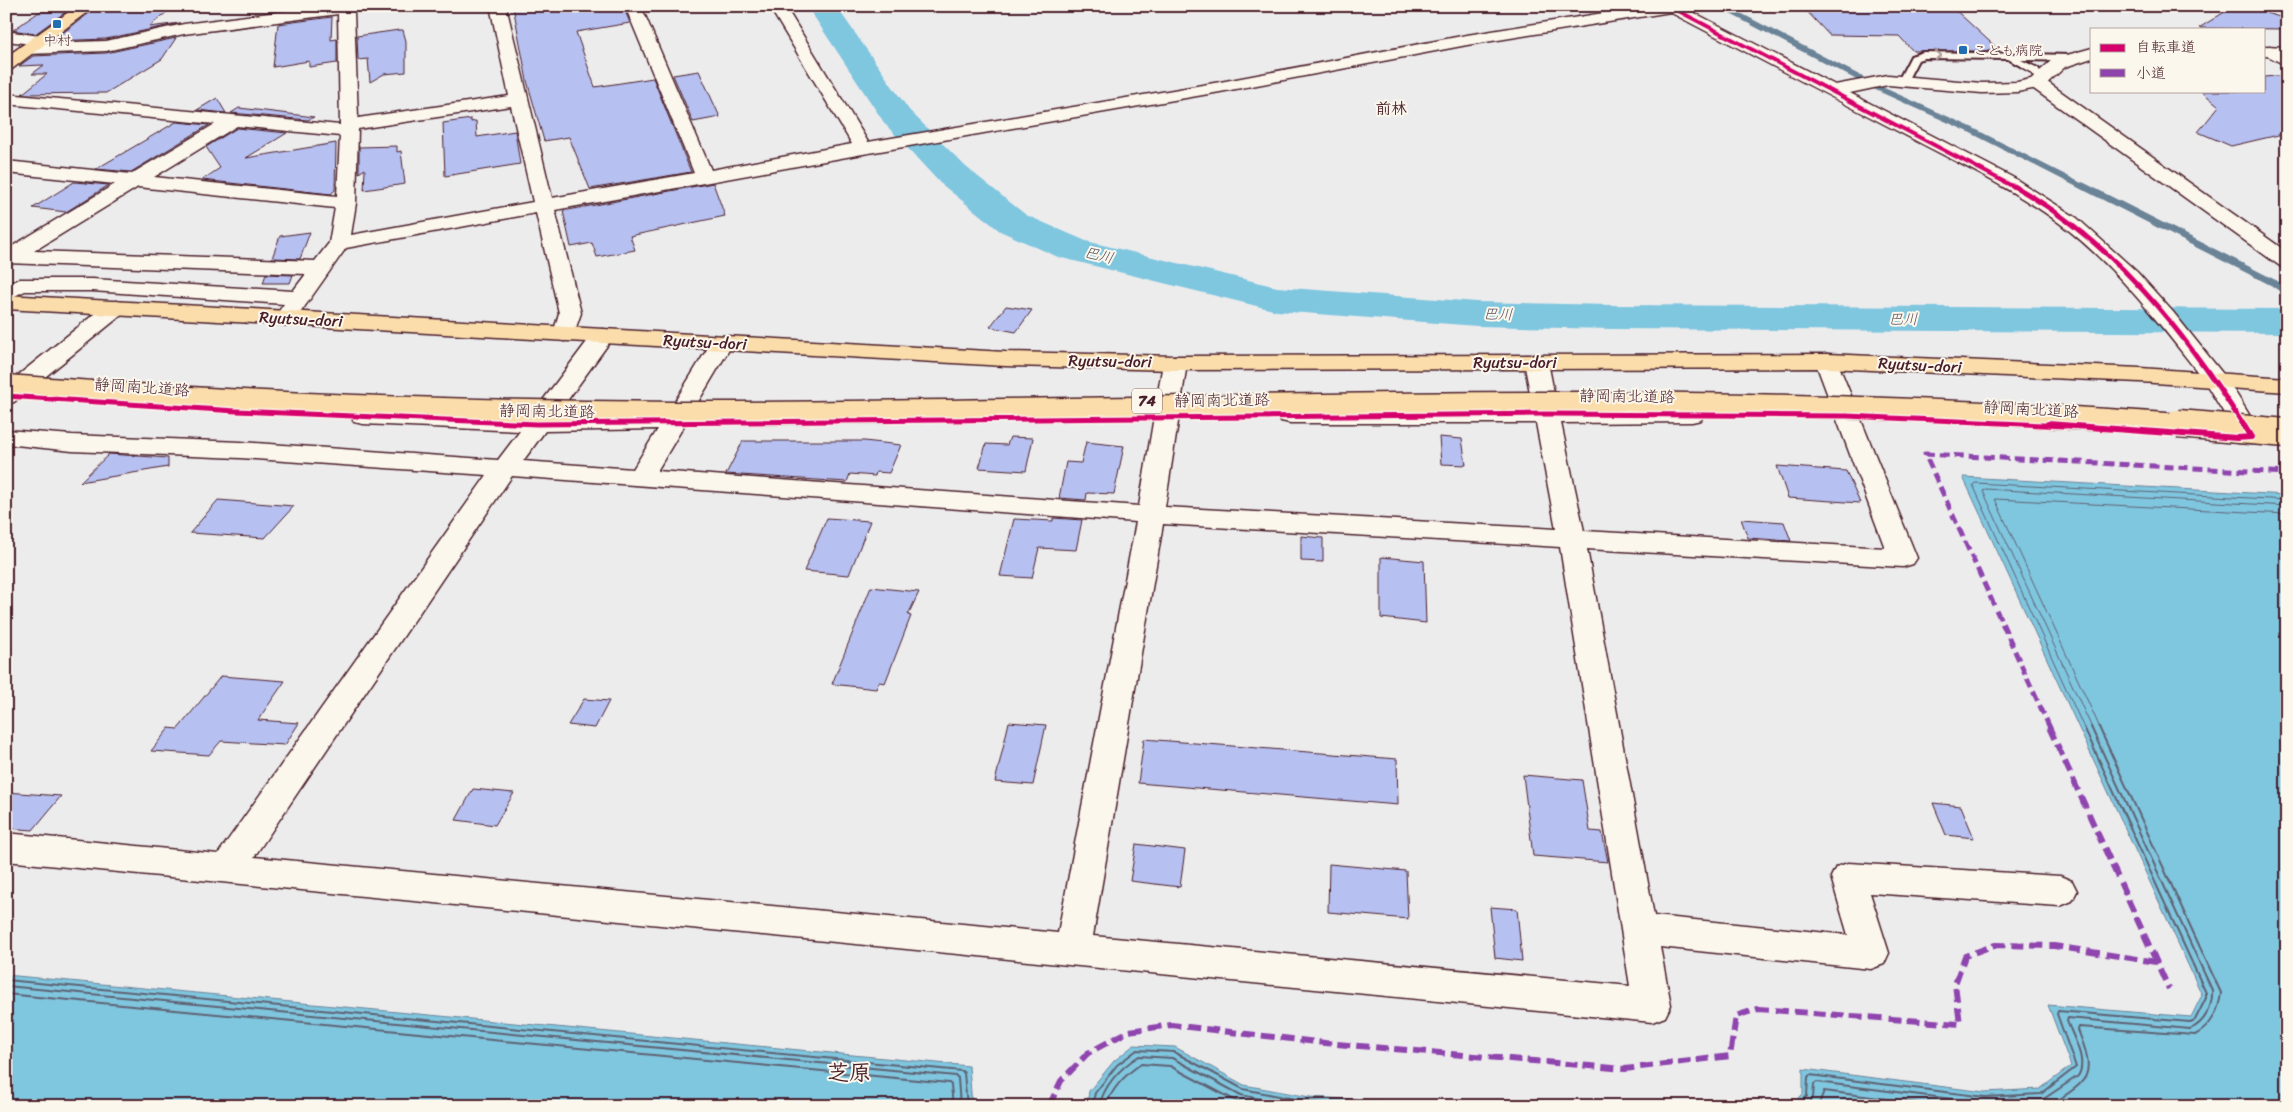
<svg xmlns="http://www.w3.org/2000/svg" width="2293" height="1112" font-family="Sriracha,'Klee One',sans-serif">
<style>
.water{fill:#7fc6df;stroke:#6a8397}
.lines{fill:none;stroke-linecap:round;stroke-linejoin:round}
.shore-far1{stroke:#5f6273;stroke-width:1}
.shore{stroke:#5f6273;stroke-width:2}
.stream-far1{stroke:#6a8397;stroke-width:5.5}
.stream{stroke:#6a8397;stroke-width:7}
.river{fill:#7fc6df;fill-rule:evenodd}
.building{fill:#b6c0f1;stroke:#4a1f2b}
.service-casing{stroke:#4a1f2b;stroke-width:4}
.minor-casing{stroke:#4a1f2b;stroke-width:3}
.tertiary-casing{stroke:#4a1f2b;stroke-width:3}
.primary-casing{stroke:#4a1f2b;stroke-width:3}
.service{fill:#fbf7ec;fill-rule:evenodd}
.minor{fill:#fbf7ec;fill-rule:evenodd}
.tertiary{fill:#fbf7ec;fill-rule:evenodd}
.primary{fill:#faddab;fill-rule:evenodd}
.motorway-bridge-far1-casing{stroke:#4a1f2b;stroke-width:25;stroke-linecap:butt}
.motorway-bridge-casing{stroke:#4a1f2b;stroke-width:31;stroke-linecap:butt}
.motorway-bridge-far1{stroke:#faddab;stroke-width:22}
.motorway-bridge{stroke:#faddab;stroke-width:28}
.quiet-far1{stroke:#8e44ad;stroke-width:5;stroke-dasharray:10 5;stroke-linecap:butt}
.quiet{stroke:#8e44ad;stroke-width:6;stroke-dasharray:13 6;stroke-linecap:butt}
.cycleway-far2-casing{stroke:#fbf7ec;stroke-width:5.5}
.cycleway-far1-casing{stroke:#fbf7ec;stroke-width:8}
.cycleway-casing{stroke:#fbf7ec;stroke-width:9}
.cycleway-far2{stroke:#d6006c;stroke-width:4}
.cycleway-far1{stroke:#d6006c;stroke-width:5}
.cycleway{stroke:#d6006c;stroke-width:6}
.oneway{stroke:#ab9695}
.poi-dot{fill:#1f6fb2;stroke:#fbf7ec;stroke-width:2}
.labels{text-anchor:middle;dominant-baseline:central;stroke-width:4;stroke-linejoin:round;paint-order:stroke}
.far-poi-label{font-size:14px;fill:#4a1f2b;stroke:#fbf7ec}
.far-water-label{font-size:15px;font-style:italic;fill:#5a5161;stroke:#fbf7ec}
.shield{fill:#fbf7ec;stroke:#7f6065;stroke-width:1}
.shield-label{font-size:15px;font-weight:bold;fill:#4a1f2b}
.far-quarter-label{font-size:16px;font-weight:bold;fill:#4a1f2b;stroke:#fbf7ec}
.street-label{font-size:16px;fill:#4a1f2b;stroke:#fbf7ec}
.near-quarter-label{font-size:22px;font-weight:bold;fill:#4a1f2b;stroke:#fbf7ec}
</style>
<rect width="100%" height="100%" fill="#edeced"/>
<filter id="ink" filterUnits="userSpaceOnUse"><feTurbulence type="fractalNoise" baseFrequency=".02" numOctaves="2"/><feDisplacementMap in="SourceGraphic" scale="10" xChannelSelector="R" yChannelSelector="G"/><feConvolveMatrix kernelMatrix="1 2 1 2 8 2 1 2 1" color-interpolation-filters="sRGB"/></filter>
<g filter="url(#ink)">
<path class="water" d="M1963 477 2287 495V1106H1790L1803 1094V1069L1985 1092 2040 1089 2071 1066 2048 1005 2191 1017 2202 995Z
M6 975 969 1066 972 1106H6Z
M1134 1045 1175 1047 1244 1085 1310 1097 1396 1102 1413 1106H1087L1089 1091 1114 1061Z"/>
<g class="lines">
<path class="shore-far1" d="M2084 728 1973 485 1975 483 2287 500
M2092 728 1983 491 1985 489 2287 506
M2100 728 1995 499 2287 514"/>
<path class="shore" d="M6 980 962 1071 964 1073 967 1106
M6 986 956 1076 958 1078 960 1106
M6 994 949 1083 951 1085 953 1106
M1092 1106 1095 1093 1117 1065 1137 1050 1174 1052 1243 1089 1309 1102 1369 1106
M1099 1106C1105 1084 1120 1068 1139 1056L1172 1058 1241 1095 1296 1106
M1106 1106C1112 1088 1126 1074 1141 1064L1170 1066 1236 1101 1256 1106
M1798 1106 1807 1096 1808 1077 1810 1075 1985 1097 2041 1094 2076 1067 2057 1014 2058 1011 2190 1022 2195 1020 2206 998V993L2084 727
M1807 1106 1813 1098 1814 1084 1817 1082 1984 1103 2042 1100 2078 1076C2088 1061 2073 1037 2067 1021L2068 1018 2190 1029C2205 1023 2213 1006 2212 990L2091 727
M1818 1106 1824 1091 1943 1106
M2049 1106C2089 1080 2097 1077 2078 1030L2079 1027 2195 1035C2211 1027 2219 1010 2221 993L2099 727"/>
<path class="stream-far1" d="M1721 6 1880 89 1969 129 2085 188"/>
<path class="stream" d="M2083 186 2274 283 2287 292"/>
<path class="river" d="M807 6H836L909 110 966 167 1026 215 1086 241 1277 287 1477 302 1611 305 2287 309V333L1611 329 1477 326 1277 311 1058 257 1000 231 940 183 885 124Z"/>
</g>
<path class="building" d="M513 6H623L630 23 576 32 595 87 653 78 691 172 590 189 569 137 544 141 527 81Z
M1802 6H1951L2000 51H1913L1899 36 1829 35Z
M2234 6H2277L2266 13 2287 19V29L2199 28Z
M163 9 161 11H168L149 27 180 23 106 39 52 41 92 11Z
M67 11 35 34 13 30 39 12Z
M332 17 331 40 337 39V63L309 67V61L273 67 278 24Z
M399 30H403L406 41V72L384 74 370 82 368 59 358 60 357 36Z
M176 38 162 59 106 93 22 94 47 74H32L44 65 19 66 33 56 106 53Z
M699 71 720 117 693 122 673 75Z
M2287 75V133L2231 146 2198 132 2219 106 2201 91H2264V77Z
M217 98 226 113 197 110Z
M239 108 265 111 314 117 308 120 231 113Z
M471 119V122L476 121 477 137 515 131 520 164 445 176 443 123Z
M176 122 209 125 131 172 96 169Z
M237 128 287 133 246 158 336 143 335 190 331 194 202 180 220 168 206 147Z
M397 146V152L401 151 405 184 364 190 365 169 359 173V147Z
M74 182 109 185 66 212 33 208Z
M713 183 725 216 630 236 635 250 597 257 592 243 571 247 563 211Z
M310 232 300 259 272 258 280 236Z
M266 274 293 275 290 283H263Z
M1006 306 1032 310 1016 332 990 327Z
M1010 437 1033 438 1026 471 979 468 986 444 1007 445Z
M1439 437 1462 439 1466 465 1441 464Z
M743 441H864L901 445 889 473 876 472 875 476 850 474 847 482 726 474Z
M1086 442 1124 446 1114 494 1087 493 1086 500 1059 498 1066 462 1081 463Z
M109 454 168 458V467L80 482Z
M1777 466 1846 471 1860 503 1788 498Z
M218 500 294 506 265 538 190 533Z
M827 518 870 521 849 575 804 571Z
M1053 518 1082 520 1076 550 1039 548 1032 578 1000 576 1014 519 1053 521Z
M1741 519 1784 522 1791 541 1748 538Z
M1301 536 1323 538V562L1301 561Z
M1381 557 1424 561 1426 623 1381 618Z
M871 587 919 592 908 615 911 616 885 683 879 682 876 689 832 684Z
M221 676 285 681 258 720 299 723 285 745 221 741 209 755 151 751 169 728 178 729Z
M584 699 609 701 595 728 568 725Z
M1009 722 1046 725 1033 785 995 782Z
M1144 739 1397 759 1398 805 1138 783Z
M1523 775 1582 780 1590 831 1602 832 1608 862 1533 856Z
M473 789 514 793 495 825 456 820Z
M6 792 61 796 33 830 6 828Z
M1933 803 1961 806 1974 838 1946 835Z
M1136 844 1185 850 1180 887 1130 881Z
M1329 864 1406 871 1408 919 1328 912Z
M1490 907 1517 909 1522 961 1495 958Z"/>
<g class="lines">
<g class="service-casing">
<path id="service" d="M1923 52 2072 55 2077 58 2072 61 2021 60 2038 68 2045 79 2040 82 2037 81 2031 72 2008 59 1924 58 1918 60 1907 81H1901L1899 79 1911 56Z"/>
</g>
<g class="minor-casing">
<path id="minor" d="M324 6H370L367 9 354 12 358 118 509 96 490 6H506L552 198 694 173 625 6H641L711 170 852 144 769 6H785L868 142 1220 82 1467 35 1647 6H1685L1677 11 1467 45 1220 92 863 154 555 210 581 313 572 339 564 341 556 339 553 334 559 313 536 213 346 248 293 323 285 325 277 323 274 318 284 304 92 291H25L6 300V284L20 279H92L293 291 306 274 6 263V250L115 184 6 173V161L131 174 215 124 6 104V94L340 125 338 14 184 34 106 51 27 54 21 52 19 49 21 46 32 44 6 41V31L46 37 48 40 46 43 106 41 184 24ZM511 106 533 202 351 235 356 203 358 129ZM237 126 340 136 337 196 154 177ZM138 187 335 208 329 243 315 261 34 251Z
M2270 46 2287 54V66L2264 54V48Z
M2037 78 2043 79 2287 252V268L2280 266 2031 87 2028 83 2031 79Z
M116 301 124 303 127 308 124 313 14 402 6 404V385L108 303Z
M603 329 611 331 614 336 556 416H652L661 418 663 421 714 338 722 336 730 338 733 343 657 471 1139 506 1163 363 1167 358 1175 356 1183 358 1187 363 1165 507 1556 529 1536 423H1290L1281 421 1278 416 1281 411 1290 409 1533 408 1524 362 1528 357 1536 355 1544 357 1548 362 1557 408H1692L1701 410 1704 415 1701 420 1692 422 1561 423 1584 531 1885 548 1815 361 1819 356 1827 354 1835 356 1917 558 1913 564 1903 567 1587 549 1654 916 1848 935 1831 877 1836 867 1848 863 2060 876 2072 881 2077 891 2072 901 2060 906 1870 893 1889 953 1884 964 1871 969 1660 947 1671 1005 1665 1017 1652 1022 6 861V833L218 854 487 475 240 458 72 451 6 444V430L72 435 240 442 498 460 520 431 363 424 354 422 351 417 354 412 363 410 531 416 595 331ZM658 429 633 469 523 461 545 431ZM512 476 1136 522 1058 933 254 857ZM1163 524 1560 547 1630 986 1093 936Z
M2215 372 2223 374 2227 379 2263 437 2260 442 2251 444 2231 442 2228 437 2231 432 2235 431 2203 379 2207 374Z"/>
</g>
<g class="tertiary-casing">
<path id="tertiary" d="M1661 6H1681L1835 85 1888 75 1982 83 2017 82 2031 79 2053 59 2092 48V58L2065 67 2043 87 2017 92 1982 93 1888 85 1850 93 2014 178 2077 218 2137 272 2173 312 2227 379 2223 384 2215 386 2207 384C2163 328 2119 269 2062 225 2014 189 1958 163 1905 135 1824 93 1744 51 1664 9Z
M2264 46 2287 47V57L2264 56Z"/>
</g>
<g class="primary-casing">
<path id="primary" d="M77 6H95L12 69 6 70V57Z
M6 295 1005 352 1175 356 1827 354 2140 368 2287 378V392L2140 382 1827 368 1175 370 1005 366 6 309Z"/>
</g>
<use href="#service" class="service"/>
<use href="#minor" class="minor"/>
<use href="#tertiary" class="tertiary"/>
<use href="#primary" class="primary"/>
<g class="motorway-bridge-far1-casing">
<path id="motorway-bridge-far1" d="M6 386C229 403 453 412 677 413 981 414 1286 402 1590 403 1792 404 1994 411 2195 426"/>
</g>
<g class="motorway-bridge-casing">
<path id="motorway-bridge" d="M2178 424 2287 433"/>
</g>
<use href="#motorway-bridge-far1" class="motorway-bridge-far1"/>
<use href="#motorway-bridge" class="motorway-bridge"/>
<path class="quiet-far1" d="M2050 728 1925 454 2287 473"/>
<path class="quiet" d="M2049 727 2169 989
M1049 1106 1061 1081 1088 1053 1129 1031 1171 1025 1325 1043 1625 1069 1730 1056 1736 1016 1758 1009 1960 1024 1955 984 1965 956 1995 945 2054 946 2156 962"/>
<g class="cycleway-far2-casing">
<path id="cycleway-far2" d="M1669 6 2016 188"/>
</g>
<g class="cycleway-far1-casing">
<path id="cycleway-far1" d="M2014 186C2114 242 2184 331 2244 426
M6 396 236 411 537 424 1547 414 1847 416 2065 426"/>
</g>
<g class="cycleway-casing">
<path id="cycleway" d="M2048 424 2237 438 2251 437 2243 424"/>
</g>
<use href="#cycleway-far2" class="cycleway-far2"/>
<use href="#cycleway-far1" class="cycleway-far1"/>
<use href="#cycleway" class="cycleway"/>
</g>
<defs><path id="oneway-chevron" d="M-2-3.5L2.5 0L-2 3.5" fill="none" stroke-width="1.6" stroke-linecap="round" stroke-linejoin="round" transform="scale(1.25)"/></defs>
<use class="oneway" href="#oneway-chevron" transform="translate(1938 55)"/>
</g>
<g class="poi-dot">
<rect x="52" y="19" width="10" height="10" rx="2.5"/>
<rect x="1958" y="45" width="10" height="10" rx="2.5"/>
</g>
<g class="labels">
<g class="far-poi-label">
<text x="57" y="40">中村</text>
<text x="1973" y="50" text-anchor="start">こども病院</text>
</g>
<g class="far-water-label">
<text transform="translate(1099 255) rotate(14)">巴川</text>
<text transform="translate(1498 314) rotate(2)">巴川</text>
<text x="1903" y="319">巴川</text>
</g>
<rect class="shield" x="1132" y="388.5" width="30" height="25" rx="4"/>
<g class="shield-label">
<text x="1147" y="401">74</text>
</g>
<g class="far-quarter-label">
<text x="1391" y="108">前林</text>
</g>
<g class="street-label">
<text transform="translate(301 319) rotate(3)">Ryutsu-dori</text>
<text transform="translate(705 342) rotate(3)">Ryutsu-dori</text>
<text transform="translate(1110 361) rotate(1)">Ryutsu-dori</text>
<text x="1515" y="362">Ryutsu-dori</text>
<text transform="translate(1920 365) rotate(3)">Ryutsu-dori</text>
<text transform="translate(142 387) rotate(4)">静岡南北道路</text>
<text transform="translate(1627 396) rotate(1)">静岡南北道路</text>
<text transform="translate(1222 400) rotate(-1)">静岡南北道路</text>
<text transform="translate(2031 409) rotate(3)">静岡南北道路</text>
<text transform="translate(547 411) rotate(1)">静岡南北道路</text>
</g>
<g class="near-quarter-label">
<text x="849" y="1072">芝原</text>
</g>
</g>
<rect width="2293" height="1112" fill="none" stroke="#fbf7ec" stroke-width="25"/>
<rect x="12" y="12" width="2268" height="1087" fill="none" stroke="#4a1f2b" stroke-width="2" filter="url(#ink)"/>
<rect x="2090" y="28" width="175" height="65" fill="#fbf7ec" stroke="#b4a19f"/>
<rect x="2100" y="44" width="25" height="8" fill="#d6006c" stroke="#b4a19f"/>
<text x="2136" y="52" font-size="15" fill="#4a1f2b">自転車道</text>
<rect x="2100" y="69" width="25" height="8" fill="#8e44ad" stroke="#b4a19f"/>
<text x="2136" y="78" font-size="15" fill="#4a1f2b">小道</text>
</svg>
